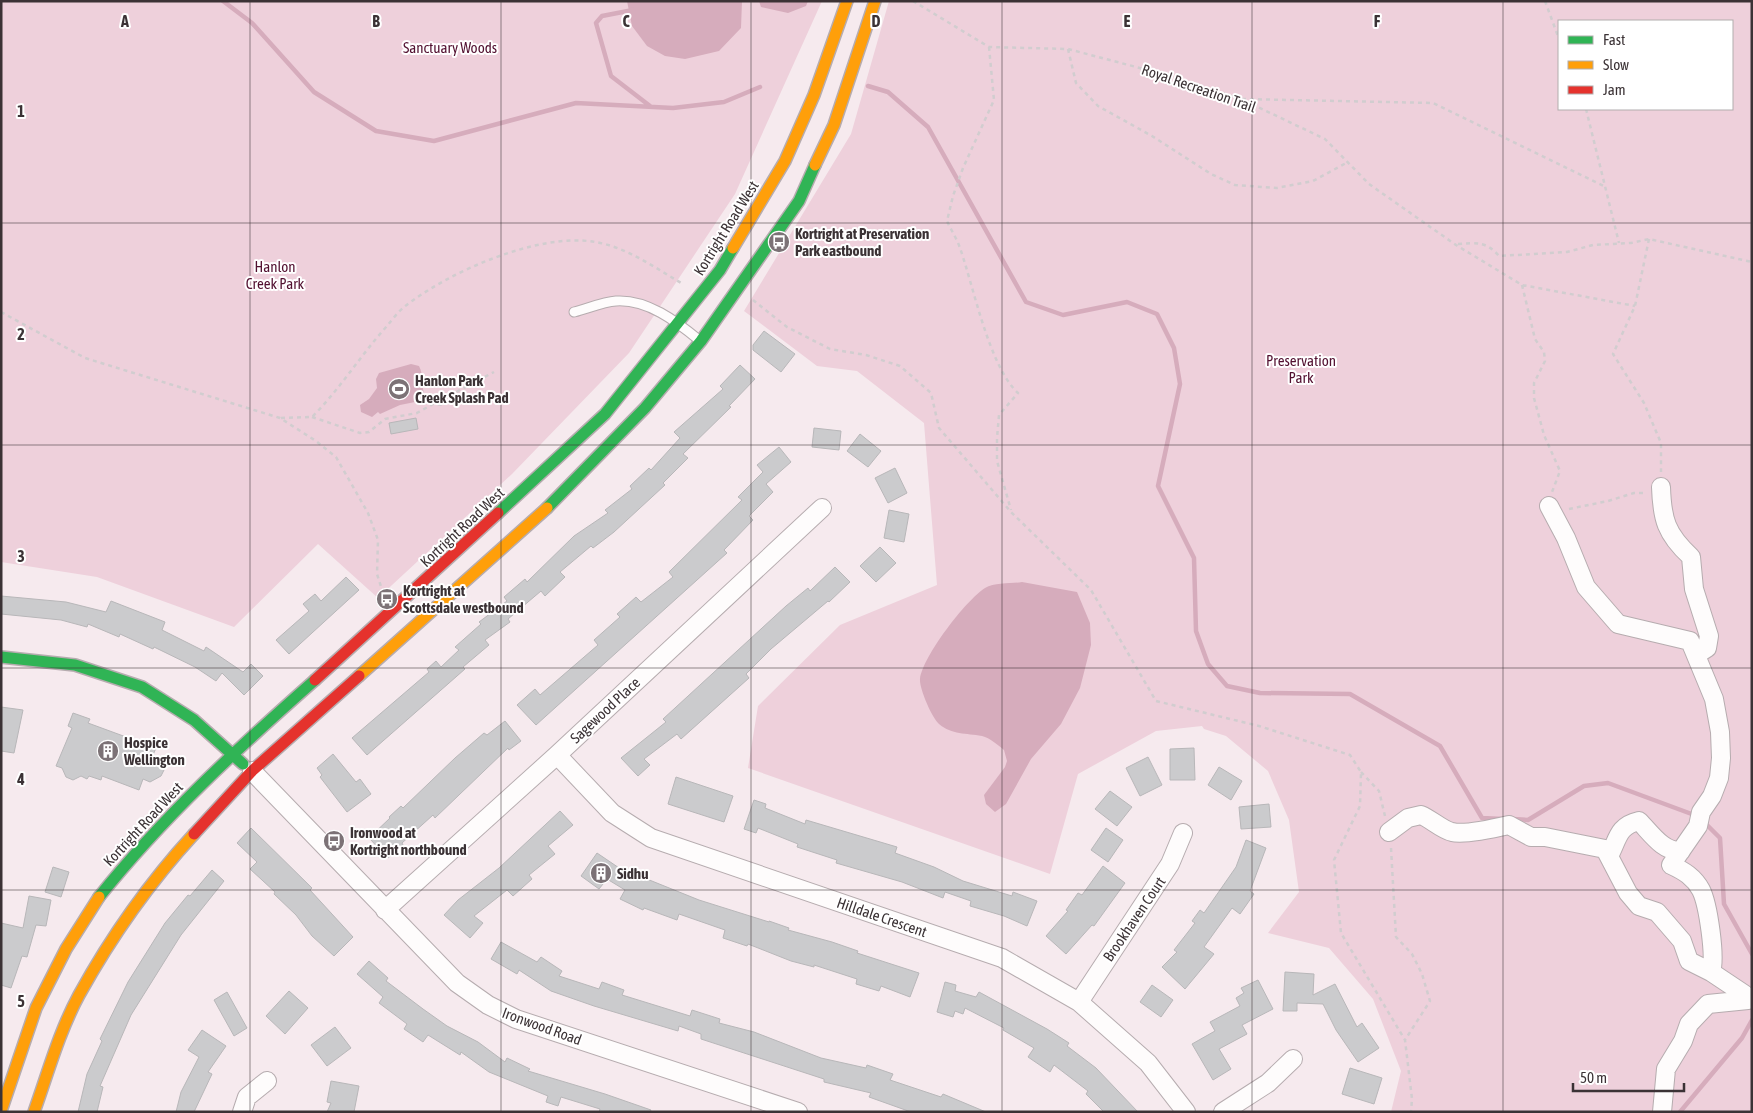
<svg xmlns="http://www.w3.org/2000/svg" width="1753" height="1113" font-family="'Asap Condensed',sans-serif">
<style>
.green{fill:#eed0db;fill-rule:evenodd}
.water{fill:#d6acbc}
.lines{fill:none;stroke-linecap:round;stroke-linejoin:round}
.stream{stroke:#d6acbc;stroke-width:4.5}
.building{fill:#cbcbcd;stroke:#b8b7b9}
.lane-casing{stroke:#b6acaf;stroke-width:11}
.street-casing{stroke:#b6acaf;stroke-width:20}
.fast-casing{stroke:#b6acaf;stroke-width:14}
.slow-casing{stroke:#b6acaf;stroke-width:14}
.jam-casing{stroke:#b6acaf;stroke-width:14}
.path{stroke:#d1cdcf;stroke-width:2.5;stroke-dasharray:4 4;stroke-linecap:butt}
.lane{stroke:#fefcfc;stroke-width:9}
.street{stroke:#fefcfc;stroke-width:18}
.fast{stroke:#30b455;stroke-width:11}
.slow{stroke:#ff9f0a;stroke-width:11}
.jam{stroke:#e5322d;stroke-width:11}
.grid{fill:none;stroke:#3b3235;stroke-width:1;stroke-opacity:0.55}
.labels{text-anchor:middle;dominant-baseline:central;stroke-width:4;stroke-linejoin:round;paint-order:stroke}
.park-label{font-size:15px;fill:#521030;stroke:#fff}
.street-label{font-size:15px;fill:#3b3235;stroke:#fff}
.poi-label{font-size:15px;font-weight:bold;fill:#3b3235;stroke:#fff;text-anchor:start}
.grid-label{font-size:16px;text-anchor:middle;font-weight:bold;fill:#3b3235;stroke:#fff;stroke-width:4;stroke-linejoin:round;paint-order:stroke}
</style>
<rect width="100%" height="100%" fill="#f6eaee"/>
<path class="green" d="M1 1H822L735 194 629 353 512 474 378 598 318 544 234 627 97 577 1 562Z
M889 1H1752V1112H1391L1401 1071 1373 999 1329 948 1268 933 1299 892 1289 820 1268 771 1226 736 1204 729 1202 726 1156 731 1078 774 1050 874 748 768 758 706 840 625 937 585 924 423 857 371 817 366 744 311 851 134ZM1559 21H1732V109H1559Z"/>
<path class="water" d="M627 1H742L741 28 719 51 685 59 665 56 647 46 632 26Z
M759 1H808L806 6 788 13 761 7Z
M411 364 419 366C424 376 421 383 424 393L420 401 400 405 380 414 378 412 372 417 361 412 360 405 369 399 377 388 376 379 379 373Z
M1022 582 1077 592 1090 623 1091 645 1080 688 1061 724 1031 759 1006 804 995 812 986 804 984 795 1005 767 1007 761 1004 750C998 745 990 738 982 736 966 733 952 735 939 724 932 718 919 688 920 679 923 656 966 600 985 588 995 582 1011 584 1022 582Z"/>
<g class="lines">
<path class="stream" d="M223 1 252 23 314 92 376 131 434 141 576 103 673 108 724 102 760 87
M633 10 602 16 596 23 611 76 650 106
M868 86 888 92 928 127 1026 302 1063 315 1127 302 1157 314 1174 348 1180 384 1158 486 1194 558 1196 631 1208 664 1227 686 1260 693 1350 694 1440 746 1482 818 1503 819
M1513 819 1528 820 1584 786 1608 783 1697 816
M1705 823 1720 838 1724 904 1752 954
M1680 1112 1742 1038 1752 1020"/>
</g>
<path class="building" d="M764 331 795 354 781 372 753 350V345Z
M740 365 755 379 729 406 731 407 683 454 688 458 663 483 665 485 614 532 593 548 591 546 560 572 565 577 545 596 541 591 508 619 510 622 485 640 489 645 463 667 465 669 367 755 352 738 429 672 427 669 436 661 441 667 459 650 455 647 481 624 479 622 507 601 504 597 525 579 527 582 574 536 608 513 605 510 632 489 630 486 649 468 651 470 680 438 674 432 723 389 720 386Z
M416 418 418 429 391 434 389 423Z
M814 428 841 431 839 450 812 447Z
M860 434 881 451 868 467 847 451Z
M779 447 791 462 766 484 773 492 749 516 753 520 724 550 727 553 536 725 517 705 535 689 540 695 598 645 594 640 620 617 617 614 636 597 641 602 673 577 669 572 742 500 738 497 763 472 757 465Z
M895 468 907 493 888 503 875 478Z
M889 510 909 514 904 542 884 538Z
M880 547 896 563 876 582 860 566Z
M835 567 850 582 829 602 828 601 771 649 746 674 749 678 681 739 677 734 644 759 650 765 638 776 621 758 666 722 663 719 786 606 808 588 810 591Z
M346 577 359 590 289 654 276 640 309 611 303 604 315 594 321 601Z
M1 596 66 602 106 612 111 601 165 622 162 630 204 651 206 647 243 672 251 664 263 676 244 695 222 673 216 681 195 667 154 647 153 649 120 634 119 637 88 624 87 627 61 620 1 614Z
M1 707 23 710 14 753 1 751Z
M73 713 90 719 88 723 156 748 153 755 161 758 165 768 161 776 150 782 143 779 139 790 102 776 101 780 89 776 87 779 81 776 73 780 66 777 62 768 56 766 72 728 68 726Z
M505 721 521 741 509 750 508 748 435 818 433 815 402 843 403 845 388 858 369 838 390 818 389 817 401 806 403 808 455 758 484 733 487 735Z
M1194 748 1195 780H1170V749Z
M333 754 356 782 360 779 371 794 347 812 320 777 322 775 317 768Z
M1148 757 1162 785 1140 796 1126 768Z
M1219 767 1242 781 1231 800 1208 785Z
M676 777 733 796 724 822 668 804Z
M1110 791 1132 807 1117 826 1095 809Z
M754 800 766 804 765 808 805 824 806 820 897 847 895 853 934 867 963 881 1012 896 1013 892 1037 901 1027 926 1004 916 970 906 971 901 945 892 943 898 902 882 836 863 837 860 797 847 798 844 758 828 756 833 744 829Z
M1269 804 1271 827 1241 829 1239 807Z
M560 811 573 825 548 846 555 854 529 875 532 879 513 896 507 890 474 916 483 923 470 938 444 915 458 900 499 868Z
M251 828 312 888 310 890 353 937 334 956 312 936 296 915 274 894 275 892 250 869 257 862 237 843Z
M1106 828 1123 840 1108 862 1091 850Z
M1246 840 1266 848 1250 891 1254 894 1240 914 1232 908 1204 947 1214 954 1185 989 1162 967 1177 952 1174 950 1195 923 1192 921 1200 910 1204 913 1236 867Z
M597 853 631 876 632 873 699 900 769 922V921L789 928 788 930 832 942 858 951 857 953 919 973 910 997 881 986 879 991 856 984 857 979 814 965V967L791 961 748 944 747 946 723 938 725 930 679 914 677 920 644 908 643 910 620 899 625 890 607 879 599 889 581 876Z
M1103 866 1125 883 1094 926 1092 925 1066 954 1046 936 1068 911 1066 910 1078 893 1082 895Z
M53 867 69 872 61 897 45 892Z
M212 870 224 881 181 935 131 1015 100 1086 103 1087 97 1112H78L87 1074 102 1041 100 1039 128 982 165 923 188 895 190 896Z
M29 896 51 900 46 926 36 925 27 957 22 956 11 988 1 985V923L23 928Z
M501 942 537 962 541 957 562 971 559 976 599 989 602 982 624 990 622 995 690 1016 692 1010 720 1019 719 1023 754 1032 821 1058 866 1068 867 1065 893 1074 890 1080 941 1097 943 1094 986 1112H911L869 1097 871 1093 824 1082V1079L701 1039V1034L679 1026 678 1031 594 1006 551 991 519 970 517 974 491 959Z
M369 961 388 978 386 981 423 1009 447 1026 478 1042 505 1062 507 1058 530 1069 528 1071 605 1094 651 1110 650 1112H599L600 1109 561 1097 558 1106 546 1102 548 1096 489 1072 461 1052 460 1055 428 1035 423 1042 404 1029 407 1024 379 1003 383 997 357 974Z
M1285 972 1314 974 1313 995 1335 984 1357 1027 1362 1023 1379 1048 1358 1062 1336 1030 1323 1004 1297 1003V1011H1283Z
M1258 980 1273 1009 1242 1025 1247 1034 1219 1049 1231 1069 1213 1080 1192 1044 1215 1031 1210 1022 1240 1006 1236 998 1244 993 1241 988Z
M945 982 956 985 955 991 976 997 979 992 1047 1029 1069 1043 1067 1046 1096 1068 1138 1112H1104L1086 1094 1088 1091 1054 1065 1050 1072 1028 1057 1034 1048 1003 1030 1004 1028 965 1008 963 1014 955 1011 953 1017 937 1012Z
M1152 985 1173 1000 1161 1017 1140 1002Z
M289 991 308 1008 285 1034 266 1016Z
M227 992 247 1028 234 1036 214 1000Z
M335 1027 351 1048 327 1066 311 1045Z
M202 1030 226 1046 208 1072 212 1074 194 1112H176L181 1092 199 1057 188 1050Z
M1350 1068 1382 1078 1374 1104 1342 1094Z
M331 1081 359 1086 354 1112H327L331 1103 327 1102Z"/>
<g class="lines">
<g class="lane-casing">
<path id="lane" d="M574 312C587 309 602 302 616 301 647 299 676 321 699 340"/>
</g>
<g class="street-casing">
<path id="street" d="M1661 487C1662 519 1666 534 1691 557L1694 589 1709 636 1707 648 1696 655
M1549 506 1566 538 1586 587 1618 624 1690 641 1714 699 1720 732 1721 758 1719 778 1712 796 1701 812 1698 826 1671 865C1684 871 1694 877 1701 890 1708 904 1716 957 1711 972L1744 994 1748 1000 1708 1004 1689 1024 1683 1041 1666 1069 1662 1112
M557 755 612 813 651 838 1002 958 1079 1002 1148 1063 1186 1112
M252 771 457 983 488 1005 516 1019 798 1112
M1389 832 1408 818 1421 815C1431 819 1442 830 1452 832 1464 835 1496 828 1509 825L1531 837H1545L1605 849 1628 893 1639 906 1657 912 1682 941 1689 961 1711 972
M1609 856C1618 840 1617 826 1639 821 1651 833 1663 852 1681 851
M385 910 557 755 822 508
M1079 1002 1170 864 1183 833
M242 1112 247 1097 267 1081
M1223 1112 1268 1083 1293 1059"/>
</g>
<g class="fast-casing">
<path id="fast" d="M547 508 645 408 701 341 799 201 815 165
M498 513 605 414 720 270 733 248
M1 657 75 665 142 687 194 720 243 764
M99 897C163 817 238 748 315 680"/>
</g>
<g class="slow-casing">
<path id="slow" d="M815 165 834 125 875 1
M733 248 785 161 814 95 847 1
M359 676 547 508
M1 1111 36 1008 66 949 99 897
M34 1112C48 1073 59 1032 79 995 111 937 149 883 194 834"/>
</g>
<g class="jam-casing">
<path id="jam" d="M315 680 498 513
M194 834 252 771 359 676"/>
</g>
<path class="path" d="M913 1 989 47 1068 49 1155 72 1241 99 1325 139 1369 184 1456 245 1522 285 1635 306
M1545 1 1559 39
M989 47 994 100 963 168 953 196 947 221C951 230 957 239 960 248 974 288 989 366 1018 393L999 415 997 438V461L1011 510
M1068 49 1076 83 1098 106 1152 136 1211 174 1235 185 1277 188 1313 181 1348 162
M1242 99 1433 103 1606 187
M1586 109 1619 243
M1649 239 1635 306 1613 354 1644 403 1661 443V472
M1458 244C1477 243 1486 241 1499 256L1567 252 1593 245 1631 243 1649 239 1752 262
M1522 285 1535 339 1544 352 1545 361 1534 383V398L1544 435 1560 471 1552 492
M753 300 787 327 830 349 866 355 900 366 931 393 939 428 1011 512 1091 590 1156 701 1259 726 1350 755 1361 772 1360 806 1334 860 1341 933 1405 1040 1412 1099 1411 1112
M1 312 85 358 280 418 316 441 336 457 368 513 378 540 377 574 383 593
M312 417 360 433 369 432 385 419 417 413 433 404 443 405 458 391 494 372
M281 418 312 417C340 389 360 356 387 326 392 320 398 312 404 307 448 272 539 232 595 242 627 247 655 268 683 284
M1569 509 1608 501 1634 493H1646
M1361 772 1379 791 1385 816
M1391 848 1396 937 1412 954 1422 974 1430 1001 1405 1040"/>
<use href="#lane" class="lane"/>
<use href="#street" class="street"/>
<use href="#fast" class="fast"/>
<use href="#slow" class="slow"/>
<use href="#jam" class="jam"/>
</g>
<path class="grid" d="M250 1V1112M501 1V1112M751 1V1112M1002 1V1112M1252 1V1112M1503 1V1112M1 223H1752M1 445H1752M1 668H1752M1 890H1752"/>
<defs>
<g id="bus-disc" transform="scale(1.125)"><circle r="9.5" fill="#7c7276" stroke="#fff"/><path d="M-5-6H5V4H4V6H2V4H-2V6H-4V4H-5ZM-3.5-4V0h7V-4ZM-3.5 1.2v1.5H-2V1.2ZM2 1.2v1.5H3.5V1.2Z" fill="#fff"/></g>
<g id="stadium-disc" transform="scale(1.125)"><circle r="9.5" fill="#7c7276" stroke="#fff"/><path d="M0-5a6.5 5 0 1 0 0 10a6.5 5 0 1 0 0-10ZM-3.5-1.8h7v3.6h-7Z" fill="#fff"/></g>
<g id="building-disc" transform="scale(1.125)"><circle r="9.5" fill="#7c7276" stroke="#fff"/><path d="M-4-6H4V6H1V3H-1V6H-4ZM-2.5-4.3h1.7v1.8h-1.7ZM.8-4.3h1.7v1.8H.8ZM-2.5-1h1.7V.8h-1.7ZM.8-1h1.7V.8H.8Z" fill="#fff"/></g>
</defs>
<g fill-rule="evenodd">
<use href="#bus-disc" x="779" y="242"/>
<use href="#stadium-disc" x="399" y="389"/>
<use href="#bus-disc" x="387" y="599"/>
<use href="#building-disc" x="108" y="751"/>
<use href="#bus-disc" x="334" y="841"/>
<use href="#building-disc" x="601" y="873"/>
</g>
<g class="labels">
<g class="park-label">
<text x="450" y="47">Sanctuary Woods</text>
<text x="275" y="266">Hanlon<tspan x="275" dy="17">Creek Park</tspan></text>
<text x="1301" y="360">Preservation<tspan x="1301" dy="17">Park</tspan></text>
</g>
<g class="street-label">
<text transform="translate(1199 88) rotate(19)">Royal Recreation Trail</text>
<text transform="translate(726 228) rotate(-58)">Kortright Road West</text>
<text transform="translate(462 527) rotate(-43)">Kortright Road West</text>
<text transform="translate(605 710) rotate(-43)">Sagewood Place</text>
<text transform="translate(143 824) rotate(-47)">Kortright Road West</text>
<text transform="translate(882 917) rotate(19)">Hilldale Crescent</text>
<text transform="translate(1134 919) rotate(-56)">Brookhaven Court</text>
<text transform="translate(542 1026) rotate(20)">Ironwood Road</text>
</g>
<g class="poi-label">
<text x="795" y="233">Kortright at Preservation<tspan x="795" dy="17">Park eastbound</tspan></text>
<text x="415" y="380">Hanlon Park<tspan x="415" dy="17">Creek Splash Pad</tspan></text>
<text x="403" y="590">Kortright at<tspan x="403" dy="17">Scottsdale westbound</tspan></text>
<text x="124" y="742">Hospice<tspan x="124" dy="17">Wellington</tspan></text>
<text x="350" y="832">Ironwood at<tspan x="350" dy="17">Kortright northbound</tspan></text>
<text x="617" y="873">Sidhu</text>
</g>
</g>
<g class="grid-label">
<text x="125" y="27">A</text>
<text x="376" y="27">B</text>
<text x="626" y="27">C</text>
<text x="876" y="27">D</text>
<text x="1127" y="27">E</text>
<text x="1377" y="27">F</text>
<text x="21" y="117">1</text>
<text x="21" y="340">2</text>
<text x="21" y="562">3</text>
<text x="21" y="785">4</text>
<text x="21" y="1007">5</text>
</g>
<rect width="1753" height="1113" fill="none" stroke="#3b3235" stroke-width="5"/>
<rect x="1558" y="20" width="175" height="90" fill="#ffffff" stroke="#b1adae"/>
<rect x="1568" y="36" width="25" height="8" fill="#30b455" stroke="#b1adae"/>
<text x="1603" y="45" font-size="15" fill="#3b3235">Fast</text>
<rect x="1568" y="61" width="25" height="8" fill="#ff9f0a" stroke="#b1adae"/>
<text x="1603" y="70" font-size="15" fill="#3b3235">Slow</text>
<rect x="1568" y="86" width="25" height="8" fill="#e5322d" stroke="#b1adae"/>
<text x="1603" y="95" font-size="15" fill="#3b3235">Jam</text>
<path d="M1573 1083v8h111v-8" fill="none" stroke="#3b3235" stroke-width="2.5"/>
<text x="1580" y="1083" font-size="15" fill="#3b3235" stroke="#ffffff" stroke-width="4" paint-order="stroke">50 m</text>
</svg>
